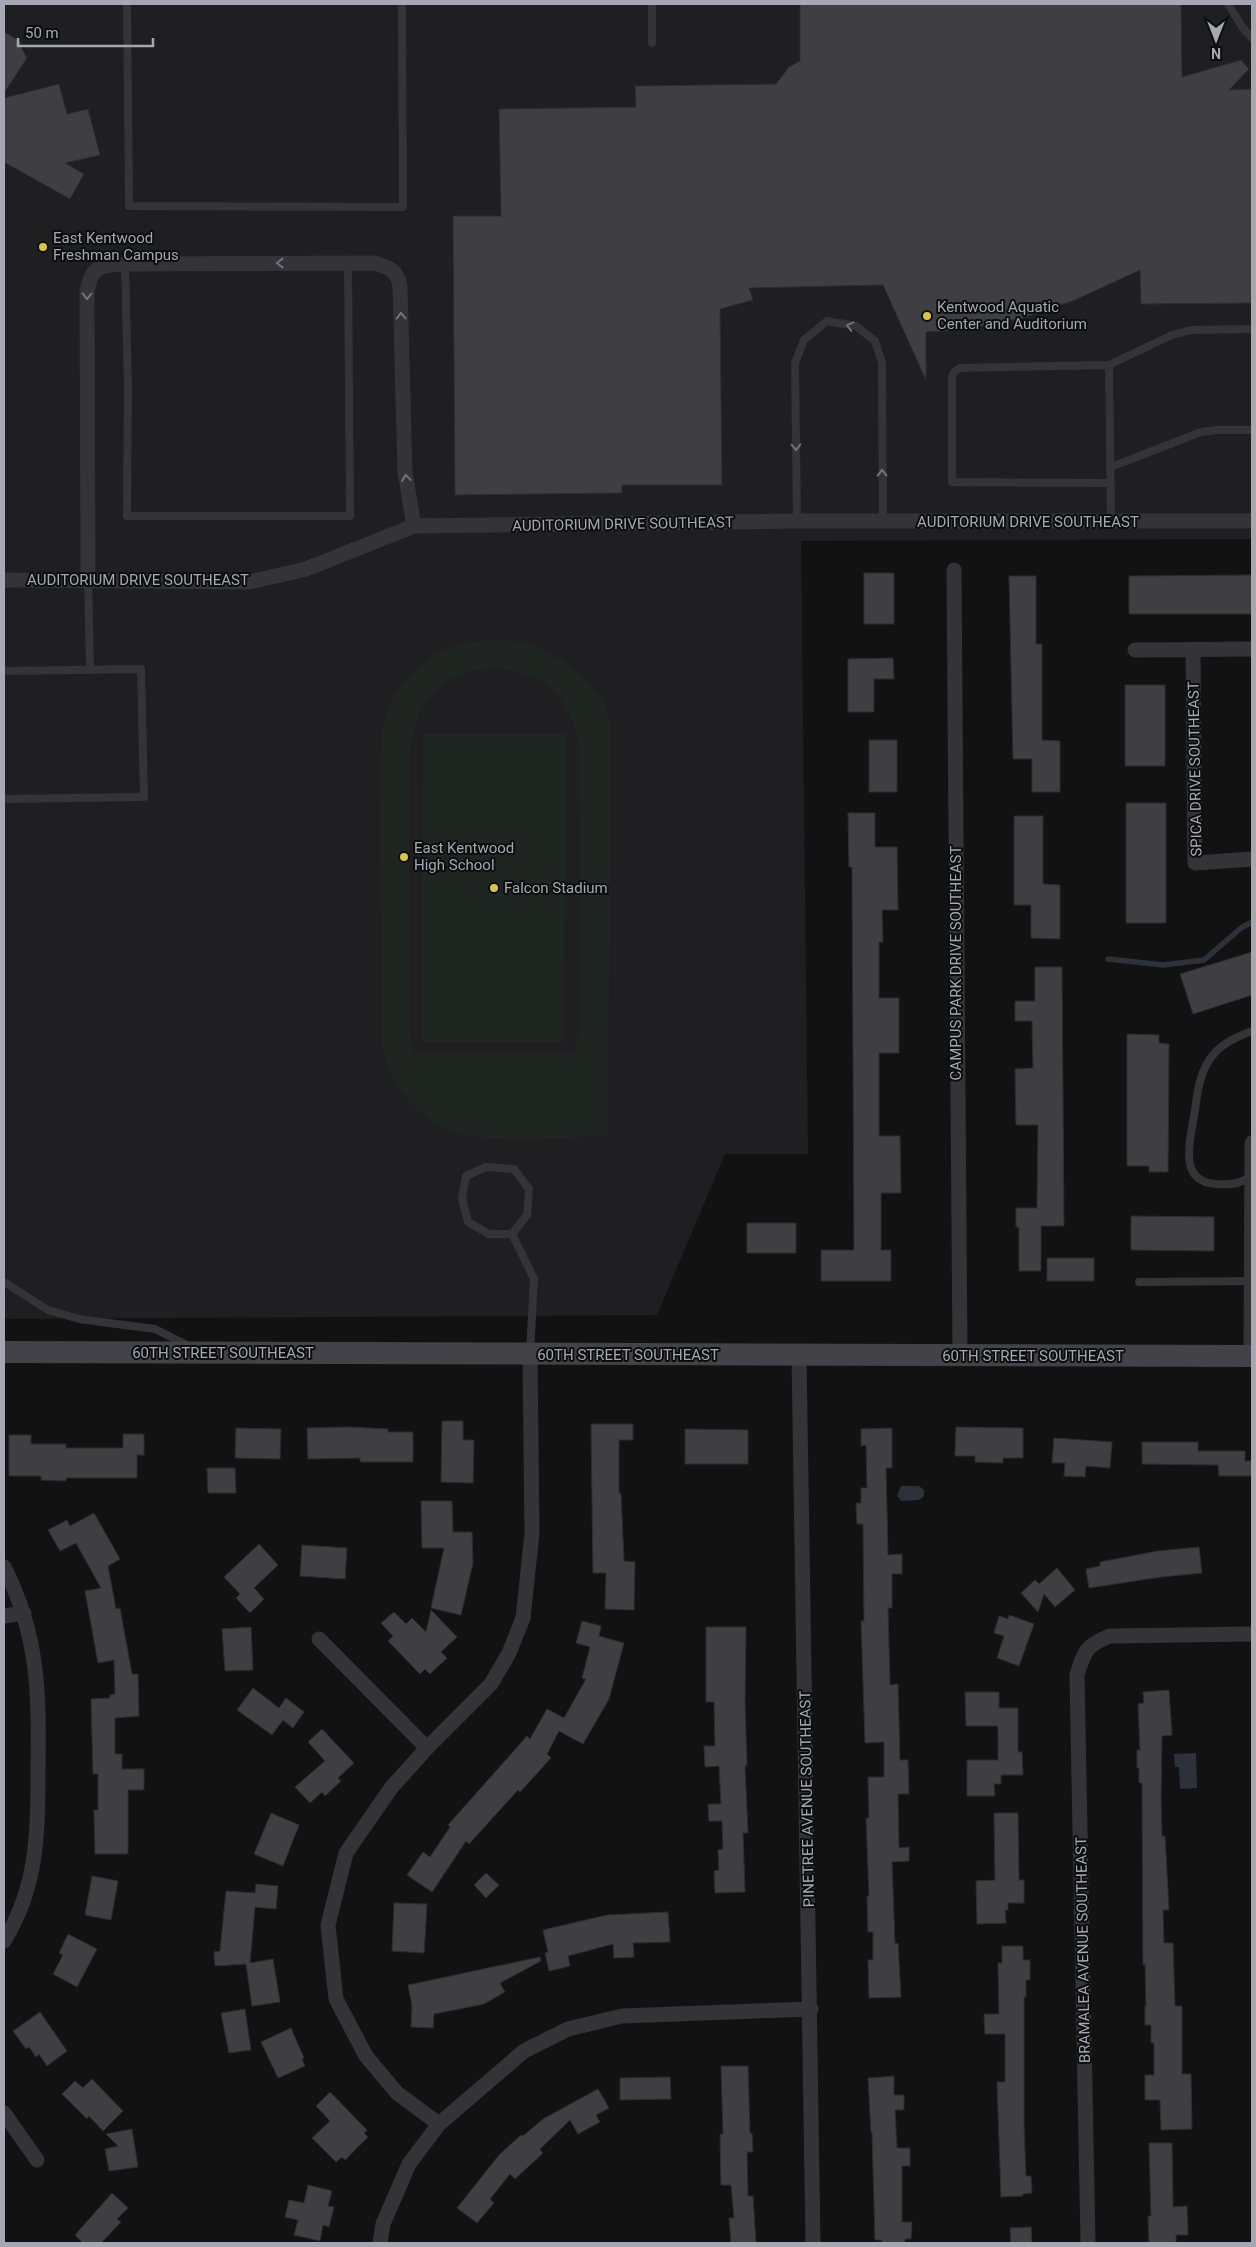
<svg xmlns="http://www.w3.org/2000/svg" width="1256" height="2247" font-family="Roboto,sans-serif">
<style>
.built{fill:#1f1e20}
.green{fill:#1f2621;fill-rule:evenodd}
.water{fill:#2d323a}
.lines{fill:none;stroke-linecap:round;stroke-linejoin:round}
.stream{stroke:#2d323a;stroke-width:5.5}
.building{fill:#3f3f43;stroke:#2d2c2f}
.service{stroke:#343438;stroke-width:8}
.minor{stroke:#343438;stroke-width:15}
.secondary{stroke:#424248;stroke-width:22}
.oneway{stroke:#72737b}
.poi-dot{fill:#d9c545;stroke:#0d0d0e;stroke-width:2}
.labels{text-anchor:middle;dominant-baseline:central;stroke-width:4;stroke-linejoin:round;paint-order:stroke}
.poi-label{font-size:15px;fill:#a5a7b2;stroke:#0d0d0e;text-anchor:start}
.street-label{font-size:15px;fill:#a5a7b2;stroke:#0d0d0e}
</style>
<rect width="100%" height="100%" fill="#121213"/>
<path class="built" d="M4 4H1252V539L801 541 808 1154H725L657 1315 4 1319Z"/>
<path class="green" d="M503 639C543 643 576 665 600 697 606 704 608 715 611 723L608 1136C562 1137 494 1145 451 1131 423 1121 399 1094 387 1067 384 1059 383 1049 381 1041L380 756C381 747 381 737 382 728 390 690 422 654 461 644 475 641 489 640 503 639ZM496 668C545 673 566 694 579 740L580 1034 573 1053H414L409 1034V762C413 706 437 671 496 668Z
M423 734H566L564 1042H422Z"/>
<path class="water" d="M901 1486H919L924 1490V1496L919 1500 902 1501 897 1496Z
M1196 1753 1197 1788 1180 1789 1179 1767H1175L1174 1754Z"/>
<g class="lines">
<path class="stream" d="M1108 959 1163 965 1204 960 1241 928 1252 922"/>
</g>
<path class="building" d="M800 4H1181L1182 77 1241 60 1249 69 1229 90 1252 89V303L1141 304 1140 270 1075 300 1023 318 962 330 926 332V380L883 285 749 288 753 300 720 309 722 485H622V493L455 495 453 216H501L499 109 636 107 635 86 776 84 789 67 800 61Z
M4 32 21 42 20 45 27 58 4 93Z
M59 84 67 114 88 109 100 155 65 163 84 174 70 199 4 162V98Z
M864 573H894V624H864Z
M1252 575V614H1129V576Z
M1009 576H1036V644H1042V740L1060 741V792H1032V759H1013Z
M893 658 894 679H874V712H848V659Z
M1125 685H1165V766H1125Z
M869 740H897V792H869Z
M1126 803H1166V923H1126Z
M848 813H875V847H897L898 910H882L883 942H879V998H899V1053H879V1136H900L901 1193H881V1250H891V1281H821V1250H854L852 867H849Z
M1014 816H1043V884L1060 885V939L1031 938V905H1014Z
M1252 952V995L1193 1014 1180 974Z
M1035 967H1062L1064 1226H1041V1271H1019V1227H1016V1208H1037L1038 1125H1016L1015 1069 1033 1068 1032 1021H1015V1001H1035Z
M1127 1034 1159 1035V1043L1169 1044 1168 1172H1149V1166H1127Z
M1131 1216 1214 1217V1251L1131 1250Z
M747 1223H796V1253H747Z
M1047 1258H1094V1281H1047Z
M442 1421H463V1440H474L473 1483 441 1482Z
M591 1424H633V1440H619V1493H621L624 1561 635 1562 634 1610 605 1609 606 1573H593Z
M349 1427 388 1429V1432H413V1462H360V1458L308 1459 307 1428Z
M956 1427 1023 1428V1458H1003V1463L975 1462V1456H955Z
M236 1428 281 1429 280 1459 235 1458Z
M892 1428V1468H886L888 1555 902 1554V1574H892V1608H888L890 1685 898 1684 900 1760H908L909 1794H898L899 1848 909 1847V1861L892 1862 895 1944 898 1943 901 1997 869 1998 868 1960H873V1932H868L867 1896H869L866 1818H869L868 1777H884V1742L865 1743 861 1621H864L863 1524H857L856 1503H861V1488H867L866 1445 861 1446V1429Z
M685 1429 748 1430V1464H685Z
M123 1434H144V1455H137V1478H66V1481L41 1480V1476H9V1435H31V1444H66V1448H123Z
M1054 1438 1112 1442 1110 1468 1086 1466 1085 1477 1064 1476 1065 1463H1052Z
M1142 1442H1198V1451H1245V1461H1252V1476H1219L1218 1465 1142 1464Z
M207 1468H235L236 1493H208Z
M421 1501H452L453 1532H472L473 1563 461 1615 431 1608 444 1548H422Z
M94 1513 120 1559 108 1566 116 1609 120 1608 132 1674H138L139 1716 115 1718V1754H122V1769H144V1790H128V1854H95L94 1810H98V1774H93L91 1699 110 1698V1695L115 1694 114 1660 98 1663 85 1591 101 1588 76 1543 60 1551 48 1530 67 1520 70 1526Z
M259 1544 278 1565 254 1588 264 1599 250 1613 236 1598 240 1594 224 1577Z
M302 1545 347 1548 345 1579 300 1576Z
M1199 1547 1202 1573 1161 1577 1089 1588 1086 1569 1100 1566V1562L1158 1551Z
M1057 1568 1075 1590 1055 1607 1044 1594 1038 1612 1021 1593 1035 1580 1039 1584Z
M431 1610 457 1637 441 1652 447 1658 430 1674 425 1669 420 1674 388 1641 393 1636 381 1623 394 1612 406 1624 412 1618 426 1632Z
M1009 1615 1034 1624 1019 1666 997 1658 1004 1636 994 1633 999 1616 1008 1619Z
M582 1621 601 1626 599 1636 624 1643 609 1699 583 1744 559 1731 547 1754 551 1758 520 1792 518 1790 469 1844 466 1841 432 1892 407 1875 423 1852 430 1857 450 1827 448 1825 527 1736 530 1739 547 1709 564 1718 586 1679 582 1678 590 1647 576 1643Z
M251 1627 253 1670 225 1671 222 1629Z
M706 1627H746L745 1702 747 1765 745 1766 748 1833H743L745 1892 715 1893 714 1871 719 1870 718 1850 723 1849 722 1821H709L708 1804H721L719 1766 705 1767 704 1746H715L714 1702H706Z
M253 1688 279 1708 286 1698 304 1712 293 1728 283 1720 272 1735 237 1710Z
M1169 1690 1172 1735 1162 1736 1161 1801 1162 1836H1165L1169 1910H1163L1164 1943H1173L1175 2006H1182V2074H1191L1192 2129 1161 2130 1160 2100H1145V2075H1154V2043H1151V2025H1145V2006H1146L1145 1964 1143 1965 1142 1783H1139V1768H1137V1750H1140L1138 1704 1144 1703 1143 1692Z
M965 1692H999V1708H1018V1752H1022L1023 1775H1001V1784H994L995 1796H967V1760H998V1729L997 1726H966Z
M322 1729 354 1763 338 1778 341 1781 325 1796 322 1792 310 1803 295 1787 325 1761 308 1742Z
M271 1813 299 1825 283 1866 254 1854Z
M994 1813H1018L1019 1880H1024V1903H1008V1910H1005L1006 1923 977 1924 976 1881 995 1880Z
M486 1873 499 1885 486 1898 474 1885Z
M92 1876 118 1881 111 1920 85 1915Z
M256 1884 278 1886 276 1909 255 1907 250 1963 273 1959 280 2002 252 2006 246 1964 215 1966 214 1952 220 1951 226 1891 255 1893Z
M394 1903 427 1904 424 1953 392 1951Z
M668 1912 670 1942 633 1943 634 1957 614 1958 613 1944 568 1956 570 1966 549 1971 545 1953 548 1952 543 1930 607 1915Z
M68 1934 97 1949 77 1987 53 1974 63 1955 59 1953Z
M1002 1946H1023V1960H1030V1980H1026V1997H1024V2126L1026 2176H1031L1032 2193 1023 2194V2196L1001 2197 997 2082H1005V2034H985L984 2014H999L998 1963H1002Z
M540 1957 541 1961 500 1983 505 1992 484 2004 434 2014 433 2028 411 2027 412 2006 408 1985Z
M245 2009 251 2050 229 2053 221 2013Z
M40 2012 67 2051 47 2066 39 2054 36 2057 29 2047 26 2049 13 2031Z
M291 2028 304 2058 302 2059 305 2066 278 2078 261 2042Z
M721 2066H748L750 2133H752L753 2152H747L748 2196H753L756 2243H731L729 2218H734L731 2185H721L720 2134H723Z
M894 2076V2095H904V2110H895L897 2148H910V2166H902V2222H912L911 2239H905V2243H882V2240H875L872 2132H871L868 2078Z
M670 2077 671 2099 620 2100V2078Z
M92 2079 123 2111 103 2131 89 2116 87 2119 62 2094 75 2081 83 2088Z
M598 2089 609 2108 596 2115 600 2122 578 2134 570 2120 540 2149 543 2153 515 2179 510 2174 490 2199 494 2203 477 2223 457 2208 499 2155 521 2135 523 2136 543 2119Z
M330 2092 367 2130 364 2133 368 2137 345 2160 342 2157 336 2162 312 2138 330 2121 316 2106Z
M132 2129 138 2167 109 2171 105 2149 118 2146 106 2134Z
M1149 2143H1172L1173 2207 1187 2206 1188 2235H1176V2243H1149L1148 2216H1151Z
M308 2185 332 2191 328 2206 334 2207 329 2227 323 2225 320 2241 294 2235 298 2220 285 2217 289 2200 304 2203Z
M112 2193 128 2208 117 2219 121 2222 101 2243H83L75 2235Z
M1031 2227 1032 2243H1011L1010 2228Z"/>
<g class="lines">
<path class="service" d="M127 4 129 206 403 207 402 4
M652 4V43
M1228 4 1243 28 1252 38
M125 264 128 386 127 516H350L348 263
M1109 365 1172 335 1191 330 1252 329
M1111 467 1201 432 1216 430H1252
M1110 483 952 482V378L954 372 960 368 1109 365 1111 522
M797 521 795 363 804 340 827 321 856 326 875 341 882 363 883 522
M88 580 90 670
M4 671 141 669 144 797 4 799
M1252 1031C1234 1038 1216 1046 1207 1064 1198 1079 1197 1098 1194 1116 1190 1141 1178 1181 1215 1184 1233 1185 1236 1184 1252 1177
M512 1234 527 1215 529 1189 514 1169 486 1167 466 1176 462 1198 468 1222 489 1234H512L534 1279 530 1353
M4 1282 48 1310 79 1319 155 1329 187 1345
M1139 1282 1252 1281"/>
<path class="minor" d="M954 570 960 1356
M4 580 250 582 306 569 414 526 797 521H1252
M88 580 87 292C91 266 100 265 125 264L374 263C389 267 397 270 400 286L405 472 414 526
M1193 649 1195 863 1252 859
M1135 650 1252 649
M799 1355 813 2243
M1251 1356 1252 1143
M4 1567C39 1636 39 1693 38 1768 38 1830 38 1887 4 1941
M4 1616 24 1613
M319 1639 427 1748
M4 2113 37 2160
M439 2124 397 2093 366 2056 336 1999 328 1925 346 1853 391 1788 427 1748 491 1684 509 1653 523 1618 532 1533 530 1355
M380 2243 383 2224 409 2164 439 2124 524 2051 568 2029 622 2016 811 2009
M1088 2243 1077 1675C1084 1652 1086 1645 1110 1636L1252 1634"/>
<path class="secondary" d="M4 1352 1252 1356"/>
</g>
<defs><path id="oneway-chevron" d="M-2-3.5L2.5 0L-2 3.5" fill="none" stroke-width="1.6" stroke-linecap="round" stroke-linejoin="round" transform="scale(1.25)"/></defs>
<g class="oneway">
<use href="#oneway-chevron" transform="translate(280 263) rotate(180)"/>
<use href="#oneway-chevron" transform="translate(87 296) rotate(92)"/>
<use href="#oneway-chevron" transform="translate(401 316) rotate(-91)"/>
<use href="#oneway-chevron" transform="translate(850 326) rotate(-165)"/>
<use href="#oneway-chevron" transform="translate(796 447) rotate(89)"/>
<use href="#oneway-chevron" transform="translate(882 473) rotate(-91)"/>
<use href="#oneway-chevron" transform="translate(406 478) rotate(-98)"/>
</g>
<g class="poi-dot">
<circle cx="43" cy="247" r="5"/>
<circle cx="927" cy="316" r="5"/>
<circle cx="404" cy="857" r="5"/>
<circle cx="494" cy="888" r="5"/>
</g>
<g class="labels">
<g class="poi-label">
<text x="53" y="238">East Kentwood<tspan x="53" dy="17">Freshman Campus</tspan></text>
<text x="937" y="307">Kentwood Aquatic<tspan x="937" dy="17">Center and Auditorium</tspan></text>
<text x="414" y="848">East Kentwood<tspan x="414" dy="17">High School</tspan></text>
<text x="504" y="888">Falcon Stadium</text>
</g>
<g class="street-label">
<text x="1028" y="522">AUDITORIUM DRIVE SOUTHEAST</text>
<text transform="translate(623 524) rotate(-1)">AUDITORIUM DRIVE SOUTHEAST</text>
<text x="138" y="580">AUDITORIUM DRIVE SOUTHEAST</text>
<text transform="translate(1195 769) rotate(-91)">SPICA DRIVE SOUTHEAST</text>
<text transform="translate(956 963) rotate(-90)">CAMPUS PARK DRIVE SOUTHEAST</text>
<text x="223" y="1353">60TH STREET SOUTHEAST</text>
<text x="628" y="1355">60TH STREET SOUTHEAST</text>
<text x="1033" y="1356">60TH STREET SOUTHEAST</text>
<text transform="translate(807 1799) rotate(-91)">PINETREE AVENUE SOUTHEAST</text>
<text transform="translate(1083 1950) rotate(-91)">BRAMALEA AVENUE SOUTHEAST</text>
</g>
</g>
<rect width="1256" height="2247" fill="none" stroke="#a5a7b2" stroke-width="10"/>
<g transform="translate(1216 40) rotate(180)" stroke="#0d0d0e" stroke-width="4" paint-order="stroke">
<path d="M0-4L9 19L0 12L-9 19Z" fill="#a5a7b2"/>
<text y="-8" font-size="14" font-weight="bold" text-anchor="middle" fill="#a5a7b2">N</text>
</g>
<path d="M18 38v8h135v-8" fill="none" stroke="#a5a7b2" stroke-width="2.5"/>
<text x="25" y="38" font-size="15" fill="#a5a7b2" stroke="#0d0d0e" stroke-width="4" paint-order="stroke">50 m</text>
</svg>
